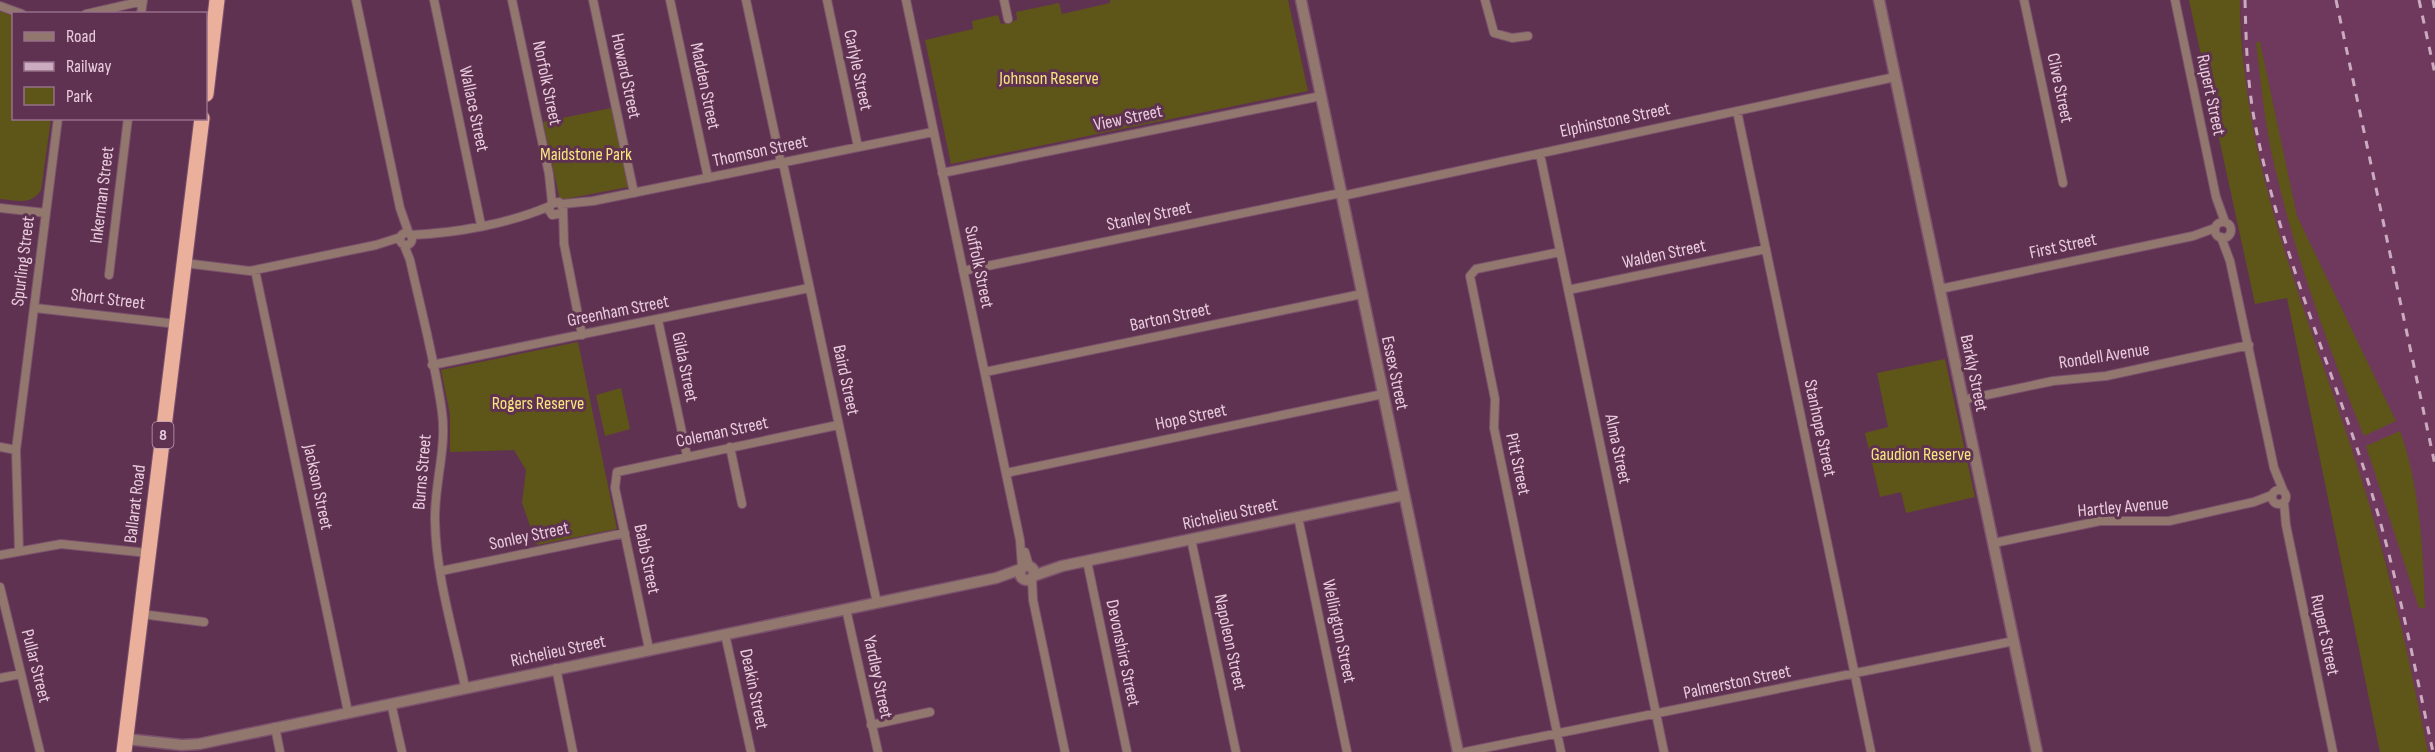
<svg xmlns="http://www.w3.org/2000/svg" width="2435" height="752" font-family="'Sofia Sans Condensed',sans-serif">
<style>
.built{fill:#6e395d}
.green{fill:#5e5518}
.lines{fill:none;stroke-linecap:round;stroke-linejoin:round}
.minor-casing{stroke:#7b516d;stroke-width:10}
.tertiary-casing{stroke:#7b516d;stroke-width:13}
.trunk-casing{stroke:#7b516d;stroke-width:17}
.minor{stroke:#91776e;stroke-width:8}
.tertiary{stroke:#91776e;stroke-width:10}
.trunk{stroke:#eab09c;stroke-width:15}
.rail{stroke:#cbabbf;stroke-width:3;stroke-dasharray:8 8;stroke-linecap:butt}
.labels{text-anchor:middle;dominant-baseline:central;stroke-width:6;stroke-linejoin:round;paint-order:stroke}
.shield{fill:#603251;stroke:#bf9eb3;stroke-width:1.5}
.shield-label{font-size:16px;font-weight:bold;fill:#e8ccdd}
.street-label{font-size:18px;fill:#e8ccdd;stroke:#603251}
.park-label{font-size:18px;fill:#f6e67f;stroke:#603251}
</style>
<rect width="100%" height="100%" fill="#603251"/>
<path class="built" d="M2240 0H2435V752H2428L2388 569 2363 486 2300 303 2269 200 2251 127 2244 71Z"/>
<path class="green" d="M1110 0H1288L1308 91 951 164 925 40 973 29 972 21 998 15 1001 24 1017 20 1016 12 1059 3 1062 14 1110 3Z
M2189 0H2240C2241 171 2314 327 2364 487 2391 574 2410 663 2428 752H2380L2287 298 2255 304Z
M0 11 13 16 14 118 51 119 41 190C31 206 17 200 0 199Z
M2256 42H2260L2297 216 2396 421 2364 436C2329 349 2296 259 2275 168 2265 127 2261 84 2256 42Z
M611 108 628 187 560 200 543 122Z
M578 342 617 529 537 545 522 503 526 470 514 450 450 452V414L441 370Z
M1945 359 1975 497 1906 513 1901 492 1880 497 1865 433 1888 427 1877 373Z
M621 388 630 429 605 436 596 395Z
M2400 431C2420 487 2423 548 2425 608H2419L2366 446Z"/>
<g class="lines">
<g class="minor-casing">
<path id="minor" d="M356 0 400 208 409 234
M434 0 481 225
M512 0 549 174 552 203
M593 0 634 193
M670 0 708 178
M746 0 781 163
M827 0 858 147
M906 0 1020 540 1022 567
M1004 0 1008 19
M1485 0 1494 33 1512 38 1528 36
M2024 0 2063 183
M2175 0 2216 197 2225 222
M0 6 22 14
M86 14 143 1
M141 14 143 0
M1737 111 1871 752
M1540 154 1664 752
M783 163 877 603
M942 173 1321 96
M1342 196 1895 77
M562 204 593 201 933 132
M0 208 46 213
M562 213 552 215 549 210 551 204 559 202 563 208 564 244 582 335
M2215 230a8 8 0 1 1 16 0a8 8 0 1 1-16 0Z
M400 239a6 6 0 1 1 12 0a6 6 0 1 1-12 0Z
M411 235C456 233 508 224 550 206
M2221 237 2230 261 2274 468 2283 490
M404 245 410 260C421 310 435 361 442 412 447 449 434 484 435 521 436 577 454 633 465 687
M1560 252 1476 269 1470 276 1495 399 1494 428 1561 752
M184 263 250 271 376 245 401 237
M255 270 348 712
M963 271 1341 193
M109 275 128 118
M1940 289 2193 236 2215 228
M1568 290 1766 249
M35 308 177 324
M658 320 687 456
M432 365 809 288
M985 372 1362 294
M1963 400 2053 381 2106 376 2249 345
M0 447 16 450
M730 447 742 504
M1006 473 1383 394
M2272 497a7 7 0 1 1 14 0a7 7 0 1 1-14 0Z
M2284 503 2286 525 2333 752
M1298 517 1347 752
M1191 539 1236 752
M1994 543 2100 521H2169L2254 502 2272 495
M19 551 16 450 58 118
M1025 552 1029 566
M0 555 61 544 148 553
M1087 561 1127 752
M441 571 625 533
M1032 578 1033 600 1065 752
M0 587 40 752
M846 609 878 752
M141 614 204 622
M725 634 751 752
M649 649 615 488 617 472 838 425
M556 668 573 752
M0 678 21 674
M391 703 402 752
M871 725 930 712
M275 727 280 752
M1465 752 2014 641"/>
</g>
<g class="tertiary-casing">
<path id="tertiary" d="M1301 0 1458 752
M1879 0 2037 752
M1020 573a7 7 0 1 1 14 0a7 7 0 1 1-14 0Z
M1033 576 1062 566 1404 495
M126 739 182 745 199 744 996 578 1021 569"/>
</g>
<g class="trunk-casing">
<path id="trunk" d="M206 94 217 0
M124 752 202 118"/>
</g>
<use href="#minor" class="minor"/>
<use href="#tertiary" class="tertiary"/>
<use href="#trunk" class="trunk"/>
<path class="rail" d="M2245 0C2246 39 2247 79 2254 118 2277 242 2328 359 2367 478 2396 568 2413 660 2433 752
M2336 0 2435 465
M2419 0 2435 74
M2433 0 2435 11"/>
</g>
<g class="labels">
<rect class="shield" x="152.5" y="422" width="21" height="26" rx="4.5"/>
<g class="shield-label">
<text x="163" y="435">8</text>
</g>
<g class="street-label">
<text transform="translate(858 70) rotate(78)">Carlyle Street</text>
<text transform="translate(626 76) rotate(78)">Howard Street</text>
<text transform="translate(547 83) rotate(78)">Norfolk Street</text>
<text transform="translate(705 86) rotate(78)">Madden Street</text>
<text transform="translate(2060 88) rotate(78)">Clive Street</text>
<text transform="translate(2211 95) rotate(78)">Rupert Street</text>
<text transform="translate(474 109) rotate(78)">Wallace Street</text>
<text transform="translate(1128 118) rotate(-12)">View Street</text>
<text transform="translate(1615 120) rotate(-12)">Elphinstone Street</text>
<text transform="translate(760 151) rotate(-12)">Thomson Street</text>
<text transform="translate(102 195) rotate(-83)">Inkerman Street</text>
<text transform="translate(1149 216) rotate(-12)">Stanley Street</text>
<text transform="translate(2063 246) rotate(-12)">First Street</text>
<text transform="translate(1664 254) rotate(-12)">Walden Street</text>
<text transform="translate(23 261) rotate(-83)">Spurling Street</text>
<text transform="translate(979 267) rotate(78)">Suffolk Street</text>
<text transform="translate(108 299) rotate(7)">Short Street</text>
<text transform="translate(618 311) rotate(-11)">Greenham Street</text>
<text transform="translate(1170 317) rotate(-12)">Barton Street</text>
<text transform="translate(2104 356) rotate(-9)">Rondell Avenue</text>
<text transform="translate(685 367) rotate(78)">Gilda Street</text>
<text transform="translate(1395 373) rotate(78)">Essex Street</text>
<text transform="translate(1974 373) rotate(78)">Barkly Street</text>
<text transform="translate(846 380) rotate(78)">Baird Street</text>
<text transform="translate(1191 417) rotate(-12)">Hope Street</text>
<text transform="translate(1820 428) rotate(78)">Stanhope Street</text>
<text transform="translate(722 432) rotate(-12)">Coleman Street</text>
<text transform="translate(1618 449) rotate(78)">Alma Street</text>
<text transform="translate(1518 464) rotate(78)">Pitt Street</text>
<text transform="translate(422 472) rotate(-85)">Burns Street</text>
<text transform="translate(318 487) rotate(78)">Jackson Street</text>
<text transform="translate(135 504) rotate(-83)">Ballarat Road</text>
<text transform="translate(2123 507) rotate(-5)">Hartley Avenue</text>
<text transform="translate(1230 514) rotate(-12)">Richelieu Street</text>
<text transform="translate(529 536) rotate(-12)">Sonley Street</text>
<text transform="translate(647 559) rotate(78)">Babb Street</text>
<text transform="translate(1339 631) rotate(78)">Wellington Street</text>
<text transform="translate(2325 635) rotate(78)">Rupert Street</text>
<text transform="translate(1230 642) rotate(78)">Napoleon Street</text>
<text transform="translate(558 651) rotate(-12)">Richelieu Street</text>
<text transform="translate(1123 653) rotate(78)">Devonshire Street</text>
<text transform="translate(36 666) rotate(76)">Pullar Street</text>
<text transform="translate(878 677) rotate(78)">Yardley Street</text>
<text transform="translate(1737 682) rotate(-12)">Palmerston Street</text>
<text transform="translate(754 689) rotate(78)">Deakin Street</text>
</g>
<g class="park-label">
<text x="1049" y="78">Johnson Reserve</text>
<text x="586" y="154">Maidstone Park</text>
<text x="538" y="403">Rogers Reserve</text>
<text x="1921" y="454">Gaudion Reserve</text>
</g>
</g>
<rect x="12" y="12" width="195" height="108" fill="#603251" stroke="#967089" stroke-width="1.5"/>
<rect x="24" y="32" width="30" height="9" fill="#91776e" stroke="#967089" stroke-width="1.5"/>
<text x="66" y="42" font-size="18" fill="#e8ccdd">Road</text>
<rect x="24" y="62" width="30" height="9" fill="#cbabbf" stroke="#967089" stroke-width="1.5"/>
<text x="66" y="72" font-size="18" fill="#e8ccdd">Railway</text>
<rect x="24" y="87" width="30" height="18" fill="#5e5518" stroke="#967089" stroke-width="1.5"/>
<text x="66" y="102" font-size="18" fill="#e8ccdd">Park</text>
</svg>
